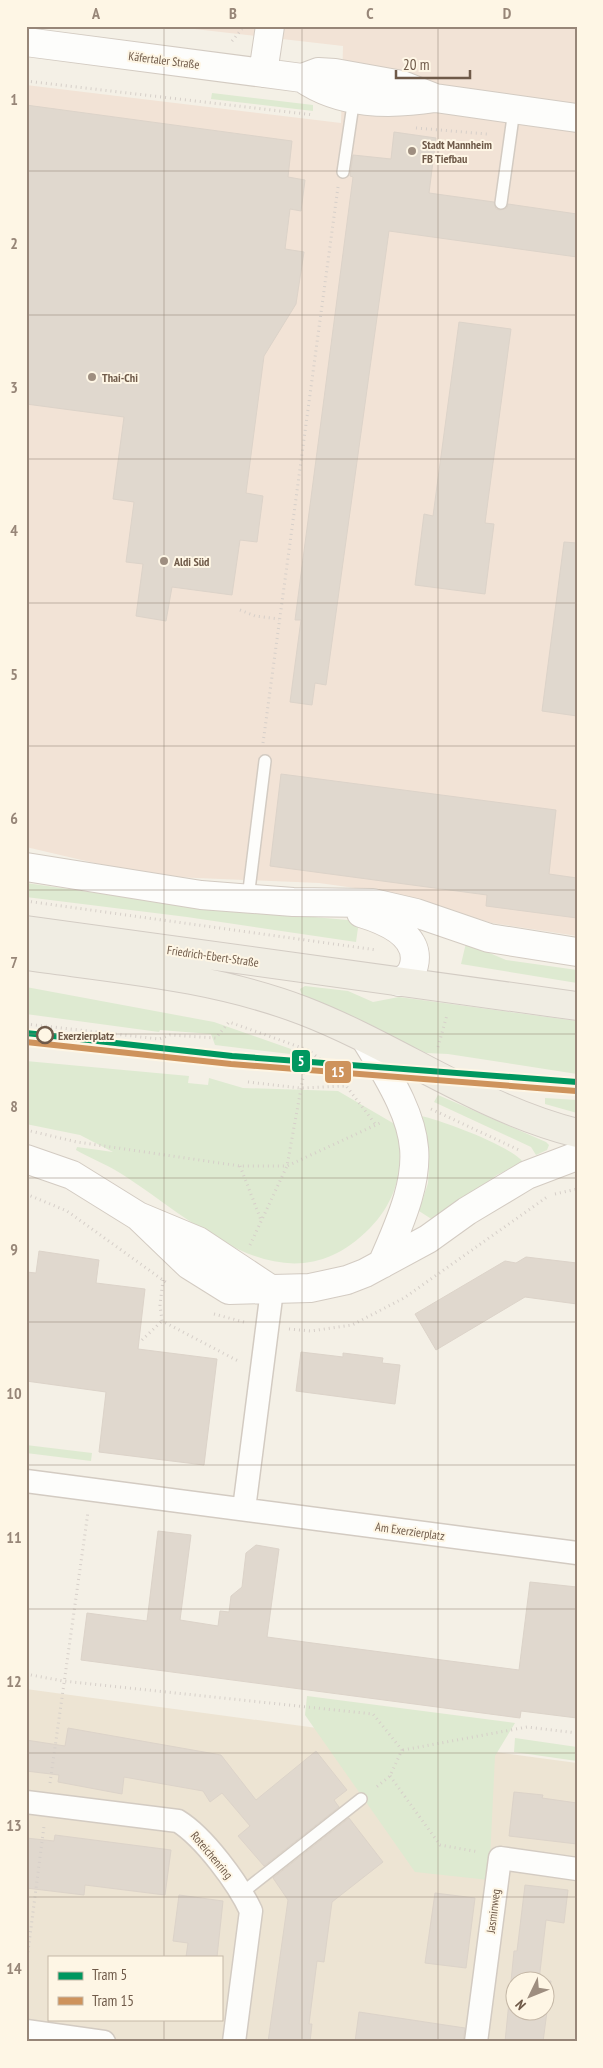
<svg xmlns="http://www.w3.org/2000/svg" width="603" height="2068" font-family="'PT Sans Narrow',sans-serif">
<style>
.residential{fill:#ede4d3;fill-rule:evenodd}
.commercial{fill:#f2e3d6}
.green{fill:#deead1}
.building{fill:#e0d8ce;stroke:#dcd3c9}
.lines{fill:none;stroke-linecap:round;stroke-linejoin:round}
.service-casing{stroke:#d3cbc2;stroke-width:14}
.minor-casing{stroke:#d3cbc2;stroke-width:25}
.tertiary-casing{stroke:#d3cbc2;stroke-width:30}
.primary-casing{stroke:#d3ccc4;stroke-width:30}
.path{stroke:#d6cfc9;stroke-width:3;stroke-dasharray:1 4;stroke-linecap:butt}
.service{stroke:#fdfdfb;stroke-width:11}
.minor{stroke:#fdfdfb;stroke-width:22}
.tertiary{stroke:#fdfdfb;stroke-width:28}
.primary{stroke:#f0ede3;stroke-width:28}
.tram-1-casing{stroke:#fef6e5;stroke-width:10}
.tram-2-casing{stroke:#fef6e5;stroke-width:10}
.tram-1{stroke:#00975f;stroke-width:6}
.tram-2{stroke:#ce935c;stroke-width:6}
.grid{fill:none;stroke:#978678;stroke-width:1;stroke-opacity:0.55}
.poi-dot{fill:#9e8e80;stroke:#fef6e5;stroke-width:2}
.stop-dot{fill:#fef6e5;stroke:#6f5a49;stroke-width:2.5}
.labels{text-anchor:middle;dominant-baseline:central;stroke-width:4;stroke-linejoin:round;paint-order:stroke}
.street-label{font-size:12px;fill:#6f5a49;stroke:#fef6e5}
.poi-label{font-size:12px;font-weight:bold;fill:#6f5a49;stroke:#fef6e5;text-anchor:start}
.stop-label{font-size:12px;font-weight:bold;fill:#6f5a49;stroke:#fef6e5;text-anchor:start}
.line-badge{stroke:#fef6e5;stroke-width:2}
.badge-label{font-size:14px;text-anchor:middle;font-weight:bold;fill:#fff}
.neatline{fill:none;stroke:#978678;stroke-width:2}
.grid-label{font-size:16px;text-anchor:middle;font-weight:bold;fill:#978678}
</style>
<rect width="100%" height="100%" fill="#f4f0e6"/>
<path class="residential" d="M26 1689 577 1763V2042H26ZM49 1957H221V2019H49ZM516 1980H546V2010H516Z"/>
<path class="commercial" d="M168 26H577V936L492 923 441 907 384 892 319 883 150 876 26 847V85L341 123 343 46Z"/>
<path class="green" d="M212 93 313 105V111L211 99Z
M26 883 188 906 359 921 356 942 187 917 26 897Z
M466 943 506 960 577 970V983L461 964Z
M305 986 348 991 373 1002 399 997 577 1021V1074L448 1054 426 1053 302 995 300 989Z
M26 987 214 1022 291 1049 290 1054 215 1045 211 1034 160 1030 159 1032 26 1014Z
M26 1061 189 1076 188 1083 208 1085 209 1078 243 1088 338 1091 398 1126C405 1163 398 1200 370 1228 285 1315 195 1220 120 1173 106 1164 90 1158 76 1150L77 1147 113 1152 80 1135 26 1124Z
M438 1095 546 1142 549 1145 547 1150 536 1155 531 1147 434 1102Z
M545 1098 577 1100V1113L545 1104Z
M421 1116C441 1120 511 1146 523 1162L497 1175 433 1220 419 1211 428 1183 429 1166Z
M26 1445 92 1453 91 1461 26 1453Z
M307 1696 515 1723 495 1756 489 1880 415 1872 305 1715Z
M515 1738 577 1747V1761L514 1752Z"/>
<path class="building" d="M26 105 292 141 288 177 305 180 301 211 290 209 285 249 304 252 296 304 264 356 246 493 263 496 257 542 240 540 232 595 172 587 166 621 136 616 143 564 126 562 134 502 113 499 124 417 26 404Z
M394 132 436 138 429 193 494 202 496 209 500 210 507 208 508 204 577 214V257L389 231 326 685 315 683 312 705 290 702 301 620H295L353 177 350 176 353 155 391 159Z
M459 322 511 329 485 523 494 524 485 594 415 585 424 514 433 516Z
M564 542 577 543V716L542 711Z
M281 774 556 810 549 874 577 878V918L486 906 487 895 270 866Z
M39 1251 99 1260 96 1283 145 1289 138 1349 217 1359 204 1465 99 1452 106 1392 26 1381V1272L36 1273Z
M526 1257 577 1263V1304L525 1297 436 1350 415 1314 505 1261 516 1263Z
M301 1352 343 1357V1353L383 1358 382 1363 400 1365 395 1404 296 1391Z
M158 1531 191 1535 180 1620 218 1626 220 1611 229 1612 231 1596 242 1587 246 1553 256 1545 279 1549 267 1637 419 1657 519 1670 530 1582 577 1587V1718L521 1711 520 1718 81 1660 87 1613 147 1621Z
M68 1728 221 1755 256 1800 316 1751 347 1790 334 1800 339 1807 264 1866 238 1836 250 1826 222 1793 210 1802 203 1791 124 1777 122 1794 58 1782 59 1775 26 1771V1740L65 1746Z
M514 1792 543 1795 542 1798 577 1803V1844L509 1836Z
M349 1818 383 1862 332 1902 324 1962 317 1961 309 2024H312L310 2042H268L288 1900 273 1878Z
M55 1835 171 1850 165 1895 85 1885 84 1895 26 1888V1838L54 1841Z
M525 1885 568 1890 564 1923 546 1920 539 1980H544H516V2010H546V1981H551L543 2042H505L514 1951H517Z
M435 1893 475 1898 466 1968 425 1963Z
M179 1895 223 1901 217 1957H186L188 1943 173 1941Z
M359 2012 465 2028 463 2042H355Z"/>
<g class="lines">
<g class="service-casing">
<path id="service" d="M343 172 354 98
M501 203 514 110
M248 898 265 761
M243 1892 361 1799"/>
</g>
<g class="minor-casing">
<path id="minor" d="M26 1481 577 1553
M244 1509 272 1290
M26 1802 178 1821C204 1837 238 1883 251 1911L234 2042
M26 2031 104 2042
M476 2042 500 1858 577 1869"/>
</g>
<g class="tertiary-casing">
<path id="tertiary" d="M26 42 302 78C341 105 390 105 435 98
M263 73 270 26
M302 78 318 72 335 73 402 85 435 98 577 118
M26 867 201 895 293 902 373 903 416 913 489 938 577 952
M361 913C384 920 421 935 414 965 412 974 407 978 399 982
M366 1040C426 1137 429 1159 382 1264
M26 1159 72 1175 138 1216 198 1241 272 1290
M138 1216 189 1265 229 1290 310 1288 347 1280 365 1273 428 1239 467 1211 527 1175 577 1156"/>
</g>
<g class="primary-casing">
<path id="primary" d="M26 930 577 1006
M26 956C119 969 216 977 304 1011 397 1047 480 1109 577 1133"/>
</g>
<path class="path" d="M232 41 242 29
M26 81 314 115
M416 128 487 134
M240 610 255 616 279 619
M263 743 338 187
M26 901 377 950
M26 1024 159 1039 170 1035 216 1038 229 1022 308 1050 334 1070 376 1125
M438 1047 447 1015
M248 1082 300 1088 346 1086
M431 1109 519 1150
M26 1130 77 1142 240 1166H287L380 1123
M240 1166 261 1220
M26 1194 67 1211 167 1283
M555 1194 577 1189
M250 1245 287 1166 308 1050
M163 1280 160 1305 162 1321 240 1362
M214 1314 244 1322
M289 1329 311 1331 352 1325 404 1298 547 1197
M142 1340 162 1321
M26 1674 63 1681 373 1714 402 1750 390 1776 374 1789
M403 1750 527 1727 577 1733
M390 1776 440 1845 479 1852
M50 1783 88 1512
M26 1967 44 1826"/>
<use href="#service" class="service"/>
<use href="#minor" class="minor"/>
<use href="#tertiary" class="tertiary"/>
<use href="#primary" class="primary"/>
<g class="tram-1-casing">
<path id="tram-1" d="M26 1033 232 1056 577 1082"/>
</g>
<g class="tram-2-casing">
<path id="tram-2" d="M26 1042 231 1064 576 1091"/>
</g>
<use href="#tram-1" class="tram-1"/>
<use href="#tram-2" class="tram-2"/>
</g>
<path class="grid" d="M164 26V1957M302 26V2042M438 26V2042M26 171H577M26 315H577M26 459H577M26 603H577M26 746H577M26 890H577M26 1034H577M26 1178H577M26 1322H577M26 1465H577M26 1609H577M26 1753H577M26 1897H577M164 2019V2042"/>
<g class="poi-dot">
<circle cx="412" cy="151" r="5"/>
<circle cx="92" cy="377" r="5"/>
<circle cx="164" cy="561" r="5"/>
</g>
<circle class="stop-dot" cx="45" cy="1035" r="8"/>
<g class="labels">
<g class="street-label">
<text transform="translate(164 60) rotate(7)">Käfertaler Straße</text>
<text transform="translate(213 956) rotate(8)">Friedrich-Ebert-Straße</text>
<text transform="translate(410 1531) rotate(8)">Am Exerzierplatz</text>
<text transform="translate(212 1855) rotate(50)">Roteichenring</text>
<text transform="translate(493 1911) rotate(-83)">Jasminweg</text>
</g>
<g class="poi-label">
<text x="422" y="144">Stadt Mannheim<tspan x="422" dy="14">FB Tiefbau</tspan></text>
<text x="102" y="377">Thai-Chi</text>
<text x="174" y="561">Aldi Süd</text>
</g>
<g class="stop-label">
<text x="58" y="1035">Exerzierplatz</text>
</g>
</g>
<g class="line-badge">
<rect x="291" y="1049" width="20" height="24" rx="5" fill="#00975f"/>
<rect x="324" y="1060" width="28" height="24" rx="5" fill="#ce935c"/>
</g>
<g class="badge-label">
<text x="301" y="1066">5</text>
<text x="338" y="1077">15</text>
</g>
<rect width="603" height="2068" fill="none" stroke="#fef6e5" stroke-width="55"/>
<rect x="48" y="1956" width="175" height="65" fill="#fef6e5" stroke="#c5b8a7"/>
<rect x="58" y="1972" width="25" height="8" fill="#00975f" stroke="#c5b8a7"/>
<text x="92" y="1980" font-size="15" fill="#6f5a49">Tram 5</text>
<rect x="58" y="1997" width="25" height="8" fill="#ce935c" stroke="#c5b8a7"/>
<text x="92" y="2006" font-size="15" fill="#6f5a49">Tram 15</text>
<g transform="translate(530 1996) rotate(227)"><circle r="24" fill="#fef6e5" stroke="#c5b8a7"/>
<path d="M0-4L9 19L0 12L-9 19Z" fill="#9e8e80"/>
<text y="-8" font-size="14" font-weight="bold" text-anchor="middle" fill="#6f5a49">N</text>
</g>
<path d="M396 70v8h74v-8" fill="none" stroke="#6f5a49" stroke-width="2.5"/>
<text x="403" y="70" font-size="15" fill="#6f5a49" stroke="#fef6e5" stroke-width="4" paint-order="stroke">20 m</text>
<rect x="28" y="28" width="548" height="2012" class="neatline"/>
<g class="grid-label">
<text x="96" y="19">A</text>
<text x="233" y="19">B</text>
<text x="370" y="19">C</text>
<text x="507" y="19">D</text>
<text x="14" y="105">1</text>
<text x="14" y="249">2</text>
<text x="14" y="393">3</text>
<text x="14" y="536">4</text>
<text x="14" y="680">5</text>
<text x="14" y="824">6</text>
<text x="14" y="968">7</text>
<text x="14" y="1112">8</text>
<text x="14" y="1255">9</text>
<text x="14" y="1399">10</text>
<text x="14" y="1543">11</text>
<text x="14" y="1687">12</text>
<text x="14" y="1831">13</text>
<text x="14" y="1974">14</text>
</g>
</svg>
